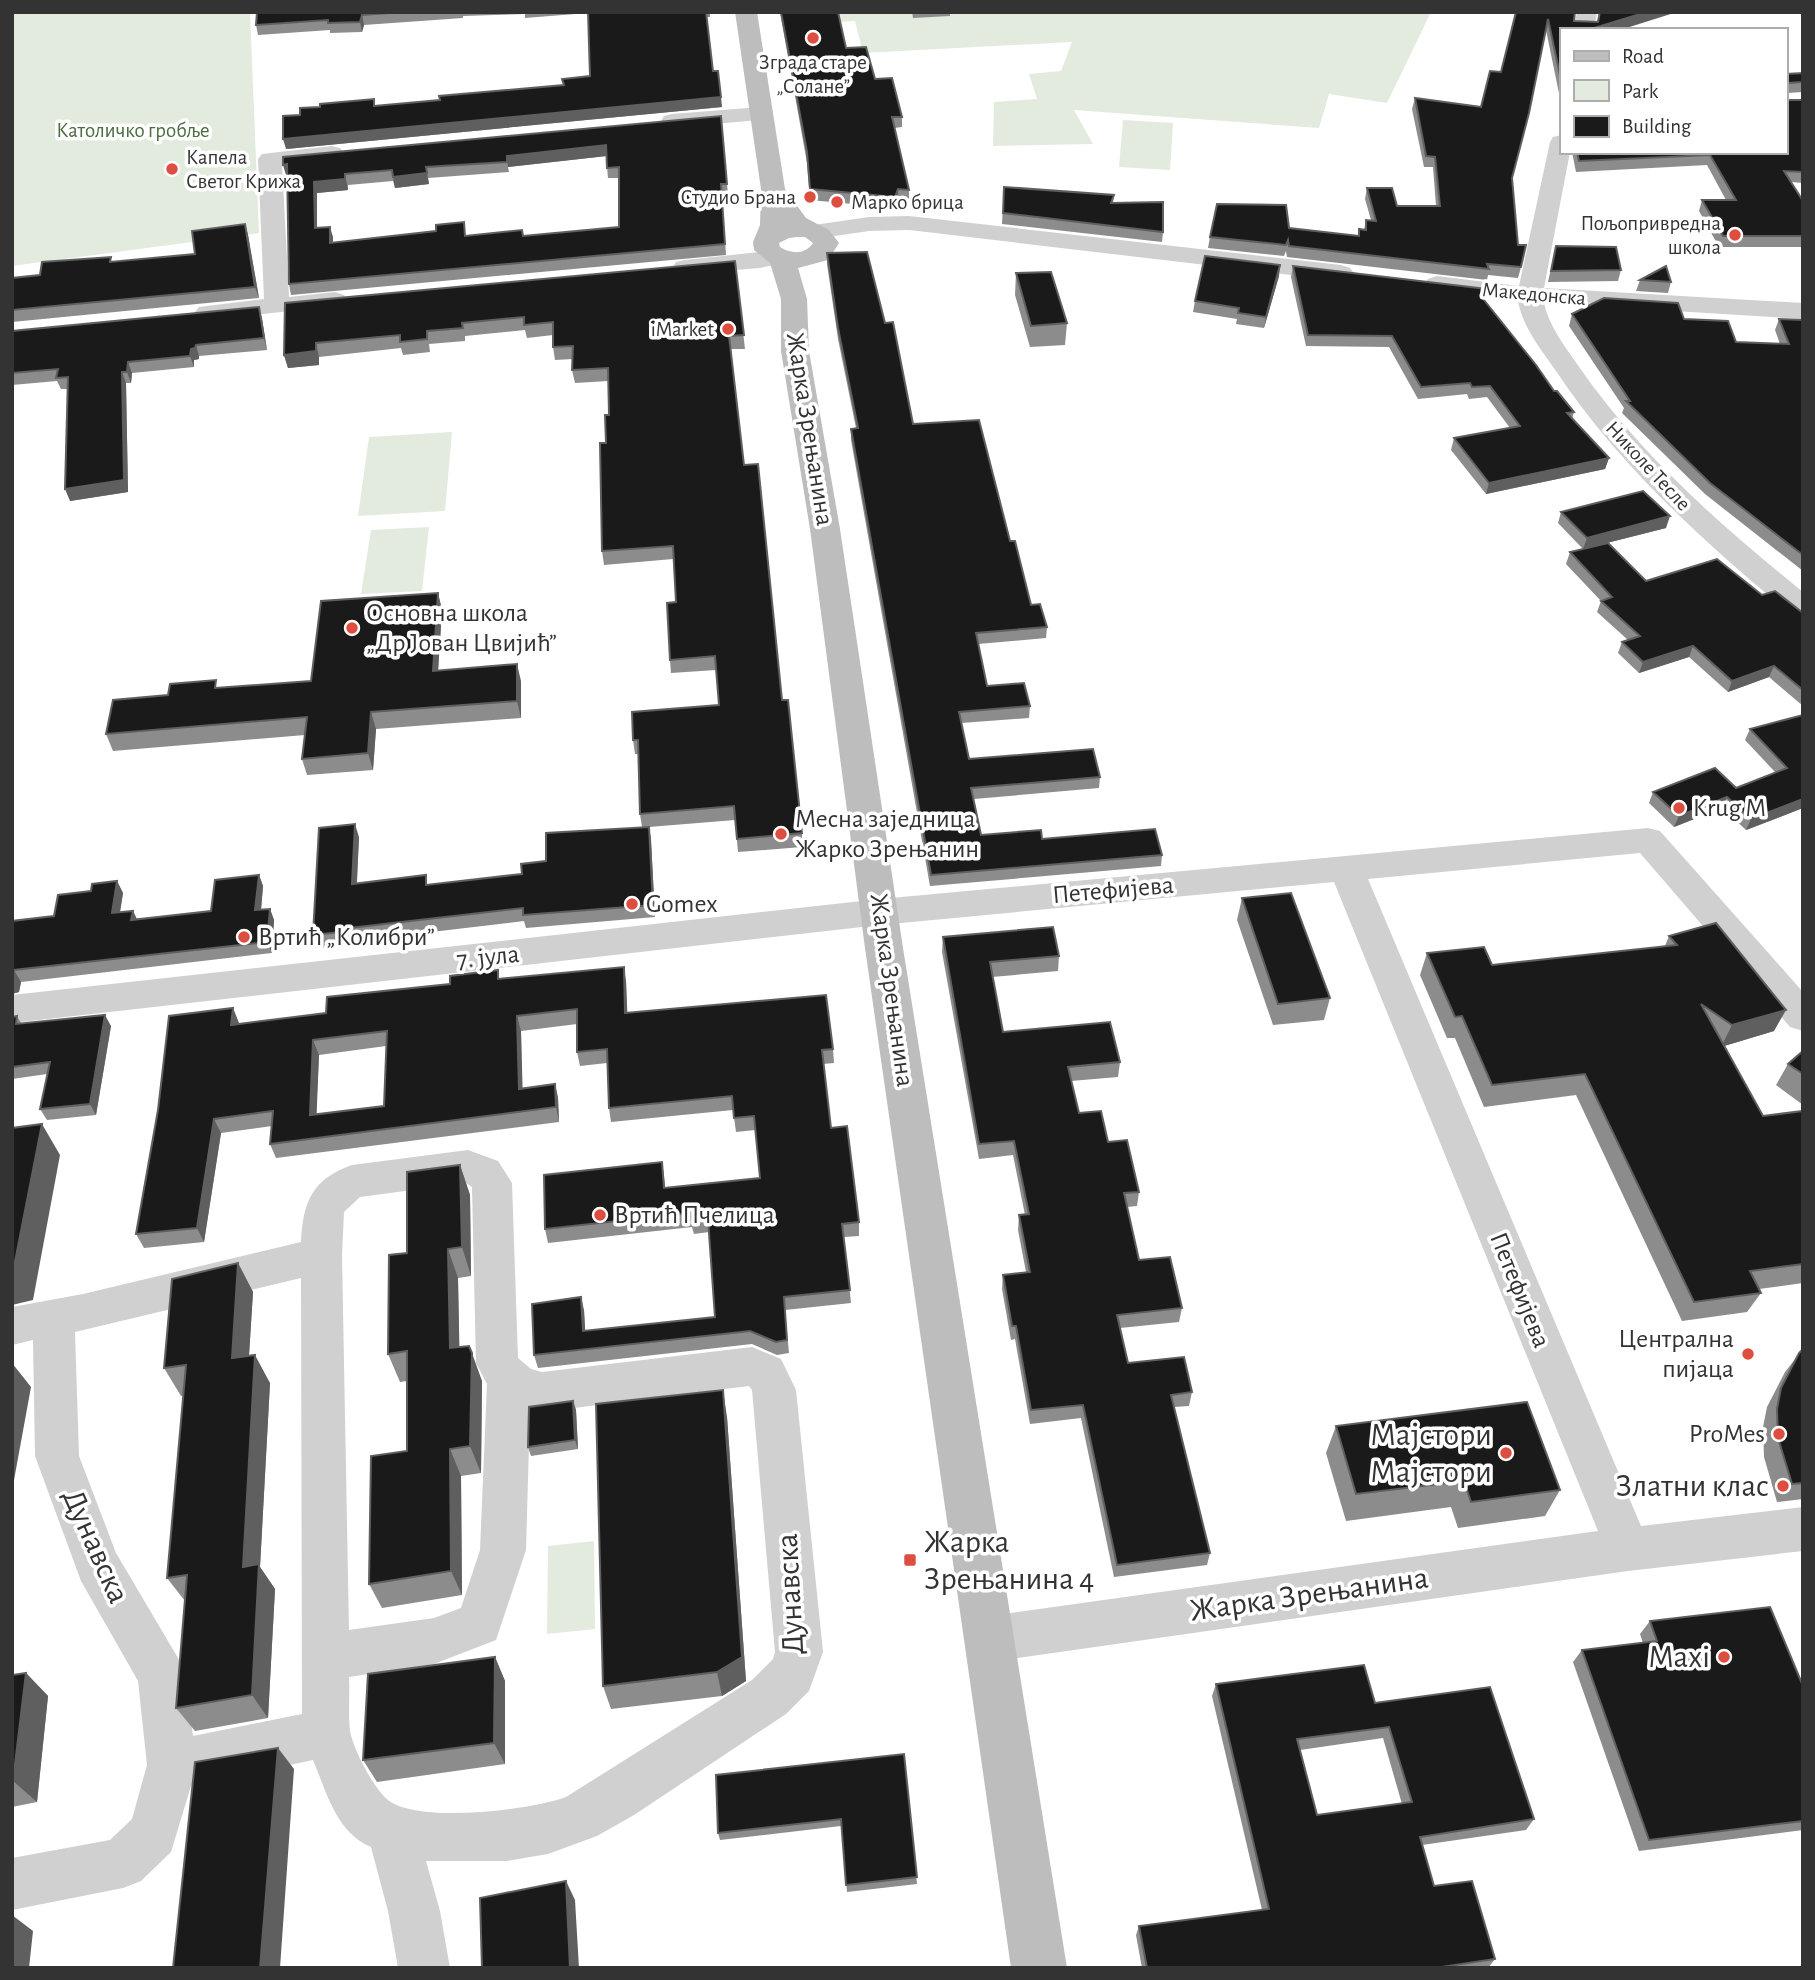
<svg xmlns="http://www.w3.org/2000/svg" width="1815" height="1980" font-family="'Alegreya Sans',sans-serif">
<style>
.green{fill:#e3ebdf}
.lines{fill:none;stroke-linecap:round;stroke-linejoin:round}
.minor{fill:#d0d0d0;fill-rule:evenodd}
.secondary{fill:#bdbdbd;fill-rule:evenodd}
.wall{fill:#8c8c8c;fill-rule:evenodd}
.shaded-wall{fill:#5f5f5f}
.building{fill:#1a1a1a;stroke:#5f5f5f;stroke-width:2;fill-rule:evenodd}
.poi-dot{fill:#de4e40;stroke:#fff;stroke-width:2.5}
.labels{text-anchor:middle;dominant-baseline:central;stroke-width:7;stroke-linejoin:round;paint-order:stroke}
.far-poi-label{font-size:21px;fill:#333;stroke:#fff;text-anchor:end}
.far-park-label{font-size:21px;fill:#4e6d41;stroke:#fff}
.far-street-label{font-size:21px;fill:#333;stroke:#fff}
.street-label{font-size:26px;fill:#333;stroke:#fff}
.poi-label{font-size:26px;fill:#333;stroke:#fff;text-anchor:start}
.near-poi-label{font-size:32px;fill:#333;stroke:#fff;text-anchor:end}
.near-street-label{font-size:32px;fill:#333;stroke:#fff}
</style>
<rect width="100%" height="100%" fill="#fff"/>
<path class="green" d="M12 12H250L259 233 12 266Z
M780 12H1431L1387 103 1329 94 1319 128 1074 110 1093 144 993 146 994 102 1037 99 1029 74 1061 71 1072 42 863 53 855 21 783 25Z
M1123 120 1173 123 1170 170 1119 167Z
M452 432 445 511 358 516 369 437Z
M429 527 422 591 361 594 371 530Z
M594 1541 595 1629 547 1634 548 1546Z"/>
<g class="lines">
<path class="minor" d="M1577 12H1597L1594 30H1573Z
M761 107 769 109 772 114 769 119 672 128 664 126 661 121 664 116 672 114Z
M1561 135V152H1570L1544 288 1803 303V319L1544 303C1549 326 1564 345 1577 364 1639 454 1719 524 1803 592V618L1792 615C1704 542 1620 467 1556 371 1541 349 1523 328 1518 301L1437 292 1428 289 1424 284 1428 279 1437 276 1519 286 1550 142 1553 137Z
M332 146 340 148 344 153 340 158 282 165 289 297 335 292 344 295 348 300 344 305 208 320 199 317 195 312 199 307 264 299 258 159 262 154Z
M909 216 1341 265 1350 268 1354 273 1350 278 1341 281 909 230 869 231 814 239 805 237 802 232 805 227 814 225 869 217Z
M778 250 787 252 790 257 787 262 760 268 685 274 676 272 673 267 676 262 685 260Z
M1648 828 1660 831 1803 992V1031L1790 1027 1640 853 1368 879 1641 1526 1803 1507V1551L1628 1571 989 1662 972 1656 965 1639 972 1622 989 1616 1598 1531 1334 882 880 925 12 1023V995L880 899Z
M468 1150 498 1161 512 1183 518 1358 531 1369 542 1372 752 1347 781 1359 796 1390 823 1652 809 1691 786 1714 634 1815 597 1836 548 1854 507 1861H426L440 1911 450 1968H398L388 1911 371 1847C336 1832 327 1793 313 1760L191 1786 171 1852 141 1881 123 1888 12 1910V1858L110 1840 132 1819 147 1765 138 1681 81 1581 35 1456 33 1340 12 1345V1307L83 1294 301 1242C303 1202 312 1179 352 1165ZM466 1183 472 1187 476 1363 487 1384 480 1550 461 1608 434 1618 349 1630 342 1255 344 1212 360 1197ZM301 1278 302 1714 193 1736 185 1675 178 1658 116 1553 79 1456 75 1332ZM749 1386 752 1390 775 1652 773 1659 752 1680 566 1797C531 1810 418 1824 388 1800 374 1789 353 1749 350 1731 348 1714 350 1694 349 1677L434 1664 496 1640 526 1550 530 1409 542 1412Z"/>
<path class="secondary" d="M735 12H757L785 189 806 218 829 230 839 243 828 260 798 268 807 299 809 351 840 529 903 948 1067 1968H1011L865 948 810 529 781 351V299L770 263 754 250 753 242 760 225 761 189ZM797 237H805L813 243C805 255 791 254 780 247L779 243 789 238Z"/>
</g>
<path class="wall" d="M257 12H710V17H707L713 71 722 107 286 149 376 106 440 100 563 85 590 76 588 13 525 18V14L463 16V18L364 25 362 32 330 33V30L258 35 256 25Z
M780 12H838L846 48 875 79 902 117V127L894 128 909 190V200L898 199 895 208 810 200 807 163Z
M912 12H950V16L913 18Z
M1516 12 1574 21 1597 22 1599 12H1677L1561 30V103L1546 30 1512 178 1518 245 1521 267 1518 278 1488 275 1487 280 1287 257 1286 251 1284 256 1208 248 1210 237 1289 228 1358 236 1359 229 1364 230 1366 220H1371L1365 199 1367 188 1397 206H1436L1433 167H1424L1412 109 1415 98 1481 107 1501 72Z
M1803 72V92L1787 93V100H1803V183L1791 182 1803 201V254L1801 247H1719L1699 211 1702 200H1726L1707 165 1576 172 1572 152H1785V74L1802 73Z
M721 116 728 195H722L726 255 291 295 289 284 287 175H286ZM606 156 608 178H619V227L523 236 466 235 333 243V237L317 228V193L348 190V185L393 181 395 188 429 184 428 178 509 172 508 167Z
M1004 187 1114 195 1113 203 1163 232 1162 242 1002 224Z
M245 224 248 235 259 298 12 322V278L40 275 112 262 195 254Z
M1556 246 1621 270 1618 281 1548 282Z
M827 253 913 424 1010 541 1031 605 1047 627 1046 638 978 644 987 686 1030 706 1029 718 961 723 969 759 1100 777 1099 788 974 799 981 835 1042 839 1162 855 1161 866 930 886 851 440V429L856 428 838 339 827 264Z
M735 261 745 349H731L744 465 782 700 802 833V847L738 852 735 820 649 827 651 840 655 917 526 928 524 921 355 941 354 944 317 948 313 935 359 837 357 883 429 885 522 874 546 861 642 827 640 814 638 754H635L633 740 719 705 716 670 671 673 670 660 676 602 673 559 604 565 602 551 606 443 609 415 608 381 575 383 572 370 573 359 555 360 553 347V335L527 338 525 330 465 336V341L429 344 430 352 403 355 401 348 319 357V365L288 368 284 355 285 303Z
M1293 266 1487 289 1484 300 1554 391 1574 412 1572 419 1609 458 1605 469 1486 494 1451 450 1454 438 1510 428 1487 397 1469 399 1467 394 1418 399 1389 347 1306 346 1291 277Z
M1016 273 1067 323 1065 345 1030 347 1015 295Z
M1279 276 1264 328 1236 324 1237 319 1193 312 1195 301Z
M1640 280 1671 282 1668 293 1636 291Z
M259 307 262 319 267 350 199 356V359L194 360V367L132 373 131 383H126L128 492 70 501 67 389H61L57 381 12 385V331Z
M1572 314 1684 319 1736 342 1780 344 1775 330 1779 319 1803 320V571L1705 494 1622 413 1624 408 1569 326Z
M1561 512 1666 528 1583 549 1558 523Z
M1570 552 1646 581 1762 595 1803 613V706L1769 677 1728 692 1689 657 1639 673 1618 653 1622 642 1628 640 1597 612 1601 601 1566 564Z
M438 593 442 610 438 671 521 681V718L376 729 373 770 307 775 302 759 305 735 113 751 106 734 168 695 219 688 311 681Z
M1803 715V808L1746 830 1722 808 1674 827 1649 803 1653 792 1736 788 1775 772 1745 740 1750 729Z
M259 875 263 886 261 910 270 909 274 920 272 953 21 982 19 992 12 994V921L54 916 91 891 117 881 123 893 120 912 133 911 137 919 211 911Z
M1242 898 1330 998 1324 1020 1273 1025 1237 920Z
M1669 936 1774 1031 1724 1046 1763 1116 1803 1111V1283L1759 1289 1761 1293 1747 1312 1682 1321 1576 1095 1484 1107 1455 1038H1447L1420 975 1427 953 1492 965 1665 946Z
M943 937 1059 956 1058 971 992 977 1003 1032 1120 1062 1118 1077 1071 1081 1079 1113 1108 1142 1139 1192 1137 1206 1127 1207 1139 1260 1182 1308 1179 1322 1120 1328 1128 1363 1192 1392 1189 1406 1174 1407 1210 1553 1207 1565 1114 1577 1081 1418 1030 1424 1015 1339 1011 1340 1002 1289 1003 1275 1026 1272 1018 1230 1019 1215H1025L1013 1155 979 1159 942 952Z
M500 979 626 981 627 1013 833 1049 834 1063 823 1064 831 1128 859 1222V1236L844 1237 851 1303 785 1310 789 1353 777 1355 752 1344 538 1368 534 1355 584 1310 585 1331 715 1317 709 1232 694 1234 692 1227 548 1243 545 1229 662 1162 665 1188 760 1178 755 1130 736 1132 733 1110 611 1122 609 1108 607 1063 580 1066 577 1052V1024L521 1031 522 1088 555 1084 558 1098 559 1122 276 1158 270 1144 272 1126 221 1133 204 1242 144 1248 136 1234 233 1008 239 1024 326 1013ZM386 1046 384 1106 316 1115 319 1055Z
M17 1016 21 1023 111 1026 96 1115 47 1120 40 1109 47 1074 12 1079V1017Z
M1803 1051V1105L1776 1085 1788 1064Z
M460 1165 470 1195 471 1276 458 1278 459 1347 482 1381 481 1473 461 1476 462 1595 382 1608 369 1584 407 1451V1381L400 1382 388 1354Z
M238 1263 253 1292 249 1356 270 1383 260 1567 275 1589 268 1718 195 1731 176 1708 185 1601 167 1578 184 1396H181L164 1368Z
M1803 1349V1499L1777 1502 1764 1457 1763 1427 1767 1407 1785 1372Z
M573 1401 576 1410 578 1449 531 1456 528 1447Z
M727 1417 746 1681 722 1696 611 1709 603 1686Z
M1336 1426 1560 1490 1545 1516 1458 1528 1451 1507 1346 1521 1326 1453Z
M1650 1621 1803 1686V1830L1639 1851 1573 1662 1582 1650 1643 1643 1640 1634Z
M495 1657 505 1681V1764L377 1782 363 1760Z
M26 1673 48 1696 37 1802 12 1807V1675Z
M1216 1684 1375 1703 1534 1819 1526 1830 1422 1845 1434 1886 1495 1959 1488 1968H1142L1136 1935 1139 1926 1262 1910 1212 1696ZM1383 1738 1402 1804 1317 1815 1300 1750Z
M904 1754 917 1884 847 1892 841 1826 720 1840 718 1833Z"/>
<path class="shaded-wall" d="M1647 12H1677L1620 30H1591Z
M362 15 364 25 362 32 360 22Z
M721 97 722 107 286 149 283 139Z
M606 145 607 156 508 167 507 156Z
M287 164 290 175H286L283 165Z
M426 167 429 184 395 188 393 177Z
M345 174 348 190 317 193V239L315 228 314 182Z
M898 189V199L895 208V197Z
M245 224 248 235 259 298 255 287Z
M330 227 333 237V254L330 243Z
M1280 265 1279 276 1264 328 1266 317Z
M1487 289 1484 300 1480 295Z
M259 307 262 319 267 350 264 338Z
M316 343 319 357V365L288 368 284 355Z
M196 345 199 356V359L194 360V367L190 356 191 349Z
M128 362 132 373 131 383 127 372Z
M122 372 126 383 128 492 70 501 65 489Z
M1609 458 1605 469 1486 494 1489 483Z
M1670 516 1666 528 1583 549 1587 538Z
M438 593 442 610 437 688 433 671Z
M1693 646 1689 657 1639 673 1643 662Z
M517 664 521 681V718L517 701Z
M1774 666 1769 677 1728 692 1732 681Z
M371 712 376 729 373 770 368 753Z
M1727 797 1722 808 1674 827 1679 816Z
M1803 799V808L1746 830 1751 819Z
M355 824 359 837 356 897 352 884Z
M649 827 651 840 655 917 653 905Z
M259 875 263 886 260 922 255 910Z
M117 881 123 893 118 924 112 913Z
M270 909 274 920 272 953 267 942Z
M133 911 138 922 131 920Z
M624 967 626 981 628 1028 625 1013Z
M14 970 21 982 19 992 12 994V980Z
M233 1008 239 1023 237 1039 231 1025Z
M1786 1010 1774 1031 1721 1047 1732 1025Z
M105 1015 111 1026 96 1115 90 1104Z
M517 1016 521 1031 523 1103 519 1089Z
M313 1040 319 1055 316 1129 310 1115Z
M555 1084 558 1098 559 1122 556 1107Z
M214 1119 221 1133 204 1242 197 1228Z
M42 1124 60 1155 33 1300 12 1305V1272Z
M662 1162 664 1176 666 1201 664 1188Z
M460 1165 470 1195 471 1276 462 1247Z
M448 1249 458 1278 460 1376 450 1348Z
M238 1263 253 1292 247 1386 232 1358Z
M581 1297 584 1310 586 1344 583 1331Z
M472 1353 482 1381 481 1473 470 1446Z
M255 1355 270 1383 260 1567 275 1589 268 1718 252 1695 243 1567Z
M12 1363 31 1387 12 1491Z
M723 1390 727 1417 746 1681 722 1696 717 1672Z
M573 1401 576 1410 578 1449 575 1440Z
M450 1449 461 1476 462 1595 451 1571Z
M495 1657 505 1681V1764L494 1743Z
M26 1673 48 1696 37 1802 13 1781Z
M278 1748 294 1769 280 1968H260Z
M566 1881 575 1900 579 1968H570Z
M12 1915 33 1931 29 1968H12Z"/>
<path class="building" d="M257 12H402L362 15 360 22 328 23V20L256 25Z
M588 12H706L713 71H718L721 97 283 139V116L300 115V108L320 107V104L374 99V106L440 100 439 96 564 85 562 79 590 76Z
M781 12H838L846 48 866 47 875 79 892 78 902 117H892L909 190 898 189 895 197 810 189 807 152Z
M1516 12H1575L1574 21 1598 22 1600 12H1647L1591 29 1595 30H1561V80L1548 19 1529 113 1512 178 1518 245H1526L1521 267 1487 264 1489 269 1289 246 1288 240 1286 245 1210 237 1217 204 1286 205 1289 228 1359 236V229L1366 230V220L1376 221 1367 188H1392L1397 206H1440L1435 157 1426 156 1415 98 1481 107 1490 71 1501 72Z
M1803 73V82L1787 83V100H1803V172L1784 171 1803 201V236H1723L1702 200H1736L1710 155 1579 161 1577 152H1785V74Z
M721 116 727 184H721L725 244 289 284 287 164 283 165V157ZM606 145 607 168 619 167V227L523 236 522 230 465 236 464 222 436 225V231L330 243V227L315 228 314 182 345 179V174L392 170 393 177 427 173 426 167 507 162V156Z
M1004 187 1114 195 1111 203 1163 202V232L1003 213Z
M245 224 255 287 12 310V278L40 275 42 262 111 257 110 262 195 254 192 231Z
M1556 246 1616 247 1621 270 1551 271Z
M867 252 885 323 893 322 913 424 979 420 1010 541H1015L1031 605 1040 604 1047 627 976 633 987 686 1024 683 1030 706 959 712 969 759 1093 749 1100 777 971 788 981 835 1041 830 1042 839 1155 829 1162 855 931 875 851 429 858 428 838 328 827 253Z
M1205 256 1280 265 1266 317 1238 313 1239 308 1195 301Z
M735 261 744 335 729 336 744 465 758 464 782 700H788L802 833 737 839 734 806 640 814 638 740H633L632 712 719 705 715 656 670 660 667 603 676 602 673 546 602 551 600 443H606L605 415H609L608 368 572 370 573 346 553 347V322L524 325V317L462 323 463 328 427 331V339L400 342V335L316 343V351L284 355 285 303Z
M1293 266 1487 289 1480 295 1536 365 1554 391H1557L1574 412 1567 413 1609 458 1489 483 1454 438 1520 426 1490 386 1472 387 1470 383 1421 387 1392 336 1308 335Z
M1666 266 1671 282 1640 280Z
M1051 272 1067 323 1031 326 1016 273Z
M1604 298 1678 303 1684 319 1728 321 1736 342 1789 344 1779 319 1803 320V555L1710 483 1626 401H1630L1572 314Z
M259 307 264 338 196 345 195 348 191 349 190 356 128 362 127 372H122L124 480 65 489 68 377 56 378 58 369 12 373V331Z
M1643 491 1670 516 1587 538 1561 512Z
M1608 543 1646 581 1717 559 1762 595 1775 591 1803 613V690L1774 666 1732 681 1693 646 1643 662 1622 642 1640 636 1601 601 1612 597 1570 552Z
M438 593 433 671 517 664V701L371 712 368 753 302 759 307 717 106 734 113 700 168 695 170 684 216 680 215 688 311 681 321 601Z
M1803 715V799L1751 819 1727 797 1679 816 1653 792 1715 768 1736 788 1787 768 1750 729Z
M355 824 352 884 426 875V885L522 874 521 864 546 861V833L649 827 653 905 523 915V908L350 928V931L313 935 319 828Z
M259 875 255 910 270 909 267 942 14 970 12 980V921L54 916 58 895 91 891 92 884 117 881 112 913 133 911 131 920 211 911 215 880Z
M1291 893 1330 998 1278 1004 1242 898Z
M1716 923 1786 1010 1732 1025 1701 1004 1763 1116 1803 1111V1264L1750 1271 1761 1293 1694 1302 1585 1074 1492 1085 1462 1016 1455 1017 1427 953 1484 947 1492 965 1677 945 1669 936Z
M1053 927 1059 956 990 962 1003 1032 1110 1022 1120 1062 1068 1067 1079 1113 1101 1111 1108 1142 1127 1140 1139 1192 1124 1193 1139 1260 1170 1257 1182 1308 1117 1315 1128 1363 1184 1357 1192 1392 1171 1395 1210 1553 1117 1565 1083 1405 1031 1410 1016 1326H1012L1003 1275 1030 1272 1019 1215 1029 1214 1014 1141 979 1144 943 937Z
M624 967 625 1013 826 995 833 1049 822 1050 831 1128 847 1126 859 1222 842 1224 850 1290 784 1297 787 1340 776 1342 750 1331 534 1355 532 1304 581 1297 583 1331 715 1317 708 1219 691 1220V1213L545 1229 544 1175 662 1162 664 1188 760 1178 754 1116 734 1118 732 1096 609 1108 607 1049 577 1052V1009L517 1016 519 1089 555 1084 556 1107 270 1144 273 1111 214 1119 197 1228 136 1234 158 1110 169 1016 233 1008 231 1025 326 1013 327 997 450 984V976L498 970V979ZM387 1031 384 1106 310 1115 313 1040Z
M105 1015 90 1104 40 1109 50 1062 12 1067V1017L17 1016 16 1024Z
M1803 1051V1074L1788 1064Z
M42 1124 13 1272H12V1128Z
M460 1165 462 1247 448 1249 450 1348 469 1346 472 1353 470 1446 450 1449 451 1571 369 1584 371 1456 407 1451V1351L388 1354 389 1255 407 1253V1172Z
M238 1263 232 1358 255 1355 243 1567 259 1564 252 1695 176 1708 187 1575 167 1578 186 1365 164 1368 172 1279Z
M1803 1349V1483L1792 1484 1778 1438 1777 1409 1781 1388 1799 1353Z
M723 1390 742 1657 717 1672 603 1686 596 1404Z
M573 1401 575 1440 528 1447 529 1407Z
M1527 1402 1560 1490 1471 1502 1464 1481 1356 1494 1336 1426Z
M1770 1607 1803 1686V1821L1649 1840 1582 1650 1657 1641 1650 1621Z
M495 1657 494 1743 363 1760 368 1674Z
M1364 1665 1375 1703 1490 1687 1534 1819 1420 1837 1434 1886 1472 1881 1495 1959 1435 1968H1147L1139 1926 1269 1909 1216 1684ZM1389 1727 1412 1802 1317 1815 1297 1739Z
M26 1673 13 1781 12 1782V1675Z
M278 1748 260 1968H173L195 1762Z
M904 1754 917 1877 846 1885 841 1819 718 1833 716 1775Z
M566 1881 570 1968H482L480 1898Z"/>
<g class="poi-dot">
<circle cx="813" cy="38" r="7"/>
<circle cx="172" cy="169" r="7"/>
<circle cx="810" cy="197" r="7"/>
<circle cx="837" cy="202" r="7"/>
<circle cx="1735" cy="235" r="7"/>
<circle cx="728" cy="329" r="7"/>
<circle cx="352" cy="628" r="7"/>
<circle cx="1679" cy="808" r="7"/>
<circle cx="781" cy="834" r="7"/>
<circle cx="632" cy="904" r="7"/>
<circle cx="244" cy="937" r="7"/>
<circle cx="600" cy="1215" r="7"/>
<circle cx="1748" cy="1354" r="7"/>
<circle cx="1779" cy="1434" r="7"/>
<circle cx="1506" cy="1453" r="7"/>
<circle cx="1783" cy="1486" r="7"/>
<rect x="903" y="1553" width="14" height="14" rx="3.5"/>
<circle cx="1724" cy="1657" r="7"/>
</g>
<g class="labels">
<g class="far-poi-label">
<text x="813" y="62" text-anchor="middle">Зграда старе<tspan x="813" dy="24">„Солане”</tspan></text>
<text x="186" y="157" text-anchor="start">Капела<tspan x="186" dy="24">Светог Крижа</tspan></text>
<text x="796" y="197">Студио Брана</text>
<text x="851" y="202" text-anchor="start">Марко брица</text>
<text x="1721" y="223">Пољопривредна<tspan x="1721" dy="24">школа</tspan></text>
<text x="714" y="329">iMarket</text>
</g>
<g class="far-park-label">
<text x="133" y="130">Католичко гробље</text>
</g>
<g class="far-street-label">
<text transform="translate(1534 294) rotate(5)">Македонска</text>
<text transform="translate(1648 466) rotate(47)">Николе Тесле</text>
</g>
<g class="street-label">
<text transform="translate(810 429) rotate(81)">Жарка Зрењанина</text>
<text transform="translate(1113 890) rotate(-5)">Петефијева</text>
<text transform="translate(488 957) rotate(-6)">7. јула</text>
<text transform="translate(892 990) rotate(82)">Жарка Зрењанина</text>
<text transform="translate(1520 1290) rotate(68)">Петефијева</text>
</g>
<g class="poi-label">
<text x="366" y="613">Основна школа<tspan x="366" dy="30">„Др Јован Цвијић”</tspan></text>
<text x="1693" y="808">Krug M</text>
<text x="795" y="819">Месна заједница<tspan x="795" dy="30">Жарко Зрењанин</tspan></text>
<text x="646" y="904">Gomex</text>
<text x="258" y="937">Вртић „Колибри”</text>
<text x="614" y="1215">Вртић Пчелица</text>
<text x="1734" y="1339" text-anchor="end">Централна<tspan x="1734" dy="30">пијаца</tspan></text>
<text x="1765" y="1434" text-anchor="end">ProMes</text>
</g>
<g class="near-poi-label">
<text x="1492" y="1435">Мајстори<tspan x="1492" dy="37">Мајстори</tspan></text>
<text x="1769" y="1486">Златни клас</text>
<text x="924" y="1542" text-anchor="start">Жарка<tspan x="924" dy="37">Зрењанина 4</tspan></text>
<text x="1710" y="1657">Maxi</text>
</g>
<g class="near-street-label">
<text transform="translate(96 1546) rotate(66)">Дунавска</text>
<text transform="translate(790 1594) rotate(-93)">Дунавска</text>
<text transform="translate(1309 1594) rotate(-8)">Жарка Зрењанина</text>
</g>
</g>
<rect width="1815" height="1980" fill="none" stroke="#333333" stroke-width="28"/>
<rect x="1560" y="28" width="228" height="126" fill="#ffffff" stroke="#adadad" stroke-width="2"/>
<rect x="1574" y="51" width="35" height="10" fill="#bdbdbd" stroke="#adadad" stroke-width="2"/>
<text x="1622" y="63" font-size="21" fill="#333333">Road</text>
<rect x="1574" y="80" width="35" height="21" fill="#e3ebdf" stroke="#adadad" stroke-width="2"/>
<text x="1622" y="98" font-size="21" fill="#333333">Park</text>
<rect x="1574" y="116" width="35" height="21" fill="#1a1a1a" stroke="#adadad" stroke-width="2"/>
<text x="1622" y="133" font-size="21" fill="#333333">Building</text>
</svg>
